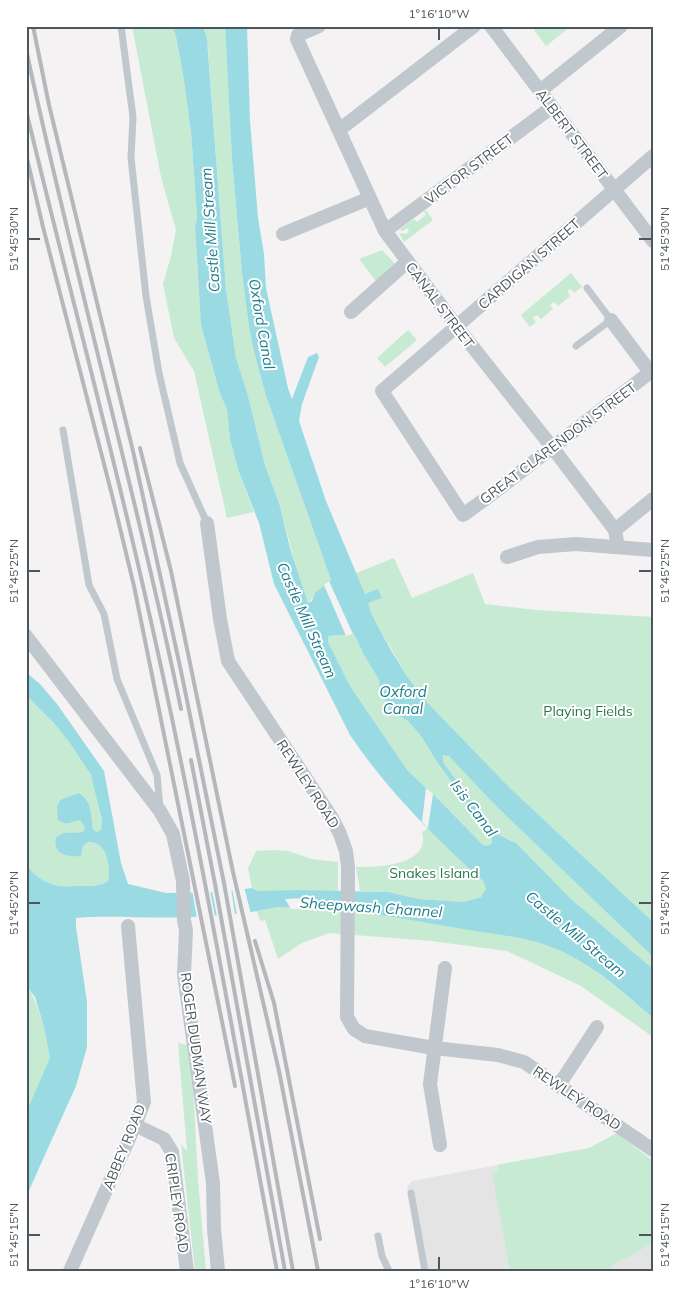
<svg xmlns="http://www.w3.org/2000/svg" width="679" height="1297" font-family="Mulish,sans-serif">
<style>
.education{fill:#e5e4e4}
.green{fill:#c7ebd2}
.water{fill:#9adbe3;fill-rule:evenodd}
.pier{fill:#f4f2f3}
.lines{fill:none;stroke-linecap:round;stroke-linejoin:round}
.service{stroke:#c0c7cd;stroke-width:7}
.minor{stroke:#c0c7cd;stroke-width:14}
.rail{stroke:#b5b8bb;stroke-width:4}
.ticks{fill:none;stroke:#4c575d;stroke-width:2}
.labels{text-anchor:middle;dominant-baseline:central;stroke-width:4;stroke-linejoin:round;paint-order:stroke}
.street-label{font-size:14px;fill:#4c575d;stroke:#fff}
.park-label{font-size:14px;fill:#247845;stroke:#fff}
.water-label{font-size:15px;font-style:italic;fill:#1d7d89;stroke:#fff}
.neatline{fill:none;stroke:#4c575d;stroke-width:2}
.ticks-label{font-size:12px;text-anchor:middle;fill:#4c575d}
</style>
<rect width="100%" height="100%" fill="#f4f2f3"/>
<path class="education" d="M617 1133 653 1161V1271H423L407 1187 412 1181 589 1148Z"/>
<path class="green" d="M132 26H172L176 37 183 74 191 132 197 217 195 226 201 325 220 394 227 409 230 440 239 472 254 512 227 518 194 371 174 338 163 284 171 256 176 230 161 177Z
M203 26H225L232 160 242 273 249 327 254 352 266 396 331 580 308 603 296 567 280 506 265 465 247 392 236 358 226 289 208 48Z
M539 26H569L570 27 546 46 534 30Z
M426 210 433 220 404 242 399 233 406 234 409 231 407 228 403 231 399 230 414 219 417 222 426 215 424 212Z
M382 250 396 265 376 281 359 259Z
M571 273 582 287 574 293 571 289 567 291 570 296 558 306 554 302 550 305 553 309 541 319 537 315 533 318 536 322 530 327 521 315Z
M408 330 417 340 385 367 377 358Z
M394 558 412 598 473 573 485 604 536 610 653 617V922L509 787 421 696 405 673 372 615 367 603 382 598 378 590 365 594 356 573Z
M354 634 364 655 379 680 383 697 393 713 408 721 421 736 439 765 491 835 492 843C489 846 485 846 482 844L441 802 408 771 350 686 328 642V636Z
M26 695C48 716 80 747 91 776 97 790 97 806 102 821L101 831 97 832 93 829C91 817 91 800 80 793L72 796 77 820H80L86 828 83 832H73L83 851V846L88 842C107 841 111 867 108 881 99 887 87 886 77 886 72 886 66 887 61 886 48 885 31 875 26 862Z
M443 755H449L495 805 653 957V969L570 898 511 840 499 836 495 833 443 762Z
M428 828 484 882 487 889 481 897 464 902 419 899 388 892 360 891 356 867C377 867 431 866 422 832Z
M274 850 288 851 312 859 338 862V891H258L252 888 248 868 256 851Z
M271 907C335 904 398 918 461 928 496 935 531 937 564 952 594 966 628 997 653 1018V1037L581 986 507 951 431 941 329 933 302 943 278 959 265 920 260 921 257 911Z
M26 985C36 996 52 1045 50 1059 47 1074 33 1098 26 1113Z
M178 1043 191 1046 198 1180 206 1271H195L181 1144 187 1151Z
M617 1133 653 1161V1243L611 1266V1271H587L579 1269 568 1271H510L492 1173 498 1171 497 1165 589 1148Z"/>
<path class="water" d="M172 26H203L207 39 226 289 236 358 247 392 265 465 280 506 290 548 308 603 312 601 315 593 331 580 266 396 254 352 249 327 242 273 232 160 225 26H247L250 121 258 218 264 254 266 288 288 388 292 399 308 357 317 353 319 357 302 404 299 421 326 501 365 594 378 589 382 598 368 603 372 615 392 652 405 673 421 696 509 787 653 922V957L495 805 449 756 443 755V762L495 833 516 843 570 898 653 969V1018C626 995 597 968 565 953 533 937 497 935 463 929 403 919 343 906 283 907 274 907 266 909 257 911 234 915 209 916 186 917 149 919 112 915 76 918V927L87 1002V1047L76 1086 26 1197V1113L50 1058 44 1026 35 997 26 985V862C31 875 48 885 61 886 66 887 72 886 77 886 87 886 99 887 108 881 111 867 107 841 88 842L83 846 81 856C68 857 52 855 56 837L64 833 83 832 85 828 80 820C70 821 69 827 58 820L57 807 60 800 79 793C92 800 91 817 93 829L97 832 101 830 102 821 91 775 70 743 54 723 26 695V672L40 684 57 704 104 771 121 863 128 884 166 893 223 892 252 888 258 891 300 890 388 892 419 899 464 902 481 897 486 889 484 882C435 838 387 790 350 735L274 584 259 523 239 472 230 440 227 409 220 394 201 325 195 226 197 217 191 132 183 74 176 37ZM354 634 364 655 379 680 380 690 388 706 393 713 408 721 421 736 439 765 491 835 492 843C489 846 485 846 482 844L441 802 408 771 350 686 328 642V636Z"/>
<path class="pier" d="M329 581 353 634 346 636 324 585Z
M426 788 433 794 428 828 422 822Z
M244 887 251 914 237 915 232 888Z
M231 888 235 915 217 917 212 890Z
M192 890H210L215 917 197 919Z
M304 898 309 909H291L285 899Z"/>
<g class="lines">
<path class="service" d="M121 26 133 117 131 158 146 296 159 373 180 463 207 523
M576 346 611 320 587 288
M63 430 89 585 104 614 117 679 157 775 160 808
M411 1193 425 1271
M378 1236 382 1256 389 1271"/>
<path class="minor" d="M319 26 298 35 297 39 385 231 457 327 552 447 615 530 618 547
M491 26 653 241
M540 91 621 26
M339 130 474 26
M653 156 382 391 463 515 488 497 653 370
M385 231 552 107
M283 234 370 198
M351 312 407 262
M611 320 650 372
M207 523 220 619 228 661 332 818 340 834 346 851 348 867 347 1017 354 1029 365 1036 434 1048 498 1055 524 1062 653 1150
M615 530 653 499
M507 557 538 547 576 544 653 550
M26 636 160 811 173 834 183 881 184 920 186 931 184 974 213 1183 214 1229 218 1271
M559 1085 597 1027
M135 1125 164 1139 172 1152 187 1271
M440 1145 430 1084 445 968
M70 1271 135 1125 144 1102 128 926"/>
<path class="rail" d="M33 26 49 105 133 451 181 671 224 883 293 1271
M26 49C73 270 135 488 181 709
M26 110C64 269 107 427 143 586 195 812 234 1042 277 1271
M26 154 43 227 112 495 134 586 235 1086
M140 448 171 571 233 872 279 1071 318 1271
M191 760 215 884 285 1271
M255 941 274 1003 320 1239"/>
</g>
<path class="ticks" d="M439 28V40M28 239H40M639 239H652M28 571H40M639 571H652M28 903H40M639 903H652M28 1235H40M639 1235H652M439 1257V1270"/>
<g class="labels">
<g class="street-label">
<text transform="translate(572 134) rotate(53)">ALBERT STREET</text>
<text transform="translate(469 169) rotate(-37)">VICTOR STREET</text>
<text transform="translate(529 264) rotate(-41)">CARDIGAN STREET</text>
<text transform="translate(440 305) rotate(53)">CANAL STREET</text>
<text transform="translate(558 443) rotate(-37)">GREAT CLARENDON STREET</text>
<text transform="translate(308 784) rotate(57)">REWLEY ROAD</text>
<text transform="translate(196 1048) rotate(82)">ROGER DUDMAN WAY</text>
<text transform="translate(577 1098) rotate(34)">REWLEY ROAD</text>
<text transform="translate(124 1147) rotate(-68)">ABBEY ROAD</text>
<text transform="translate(177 1203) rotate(82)">CRIPLEY ROAD</text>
</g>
<g class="park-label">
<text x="588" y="711">Playing Fields</text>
<text x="434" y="873">Snakes Island</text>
</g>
<g class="water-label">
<text transform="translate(210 230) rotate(-94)">Castle Mill Stream</text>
<text transform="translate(262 324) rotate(80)">Oxford Canal</text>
<text transform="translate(307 620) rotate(66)">Castle Mill Stream</text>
<text x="403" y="691">Oxford<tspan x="403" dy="17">Canal</tspan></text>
<text transform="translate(474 808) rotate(53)">Isis Canal</text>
<text transform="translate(371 907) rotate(4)">Sheepwash Channel</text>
<text transform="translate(576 934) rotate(40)">Castle Mill Stream</text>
</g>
</g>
<rect width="679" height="1297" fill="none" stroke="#ffffff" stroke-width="55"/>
<rect x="28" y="28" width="624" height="1242" class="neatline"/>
<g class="ticks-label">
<text x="439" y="18">1°16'10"W</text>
<text transform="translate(14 239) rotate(-90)" y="4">51°45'30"N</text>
<text transform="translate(665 239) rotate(-90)" y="4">51°45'30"N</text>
<text transform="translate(14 571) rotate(-90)" y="4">51°45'25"N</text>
<text transform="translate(665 571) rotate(-90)" y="4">51°45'25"N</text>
<text transform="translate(14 903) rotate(-90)" y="4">51°45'20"N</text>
<text transform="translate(665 903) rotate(-90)" y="4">51°45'20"N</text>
<text transform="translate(14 1235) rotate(-90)" y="4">51°45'15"N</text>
<text transform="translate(665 1235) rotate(-90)" y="4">51°45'15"N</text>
<text x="439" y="1288">1°16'10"W</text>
</g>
</svg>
